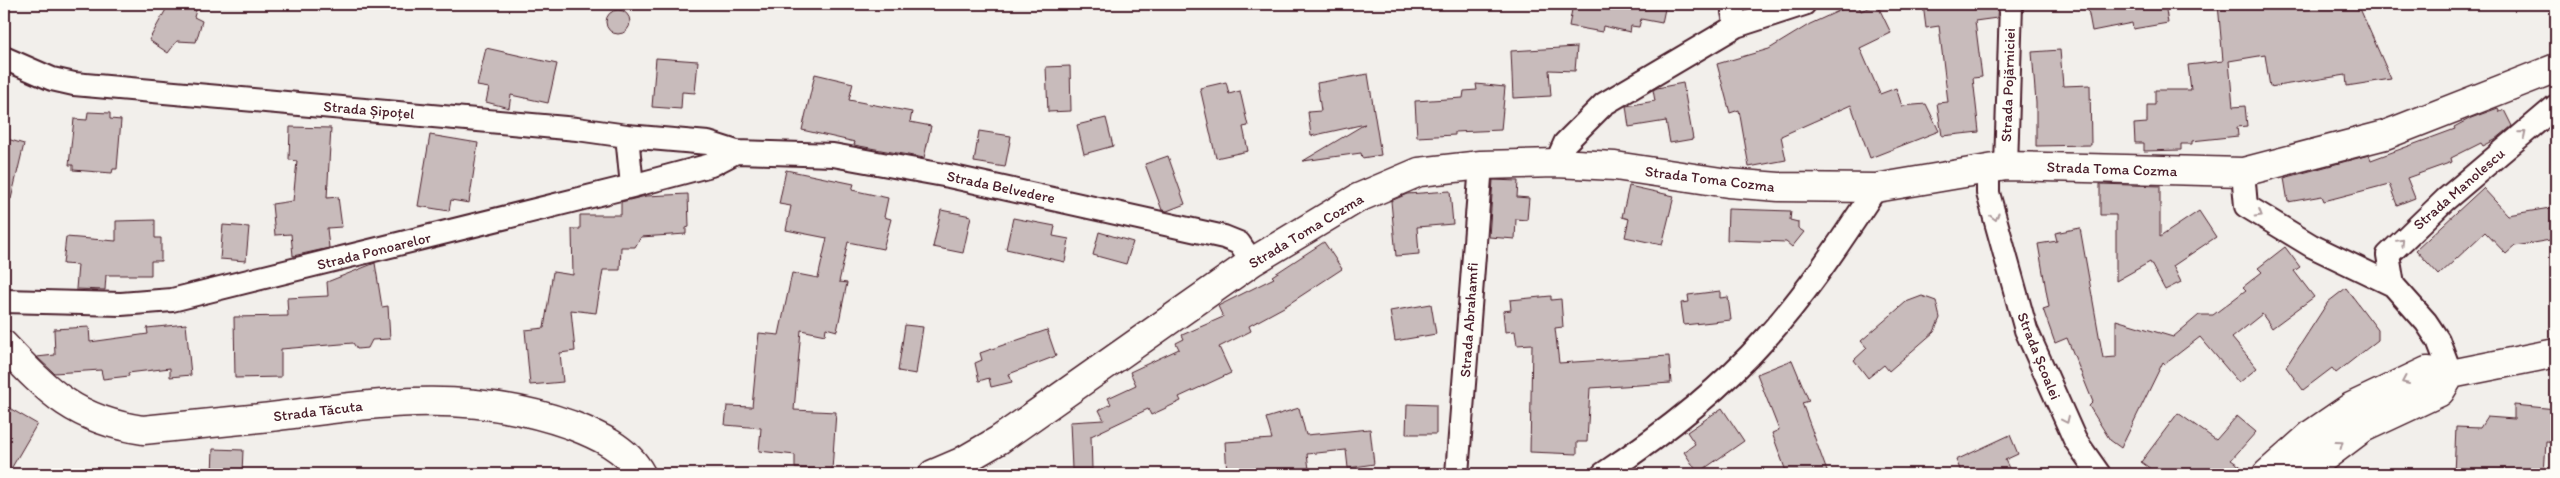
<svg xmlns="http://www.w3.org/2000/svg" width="2560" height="478" font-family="Itim,sans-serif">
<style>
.building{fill:#c8bbbb;stroke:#4a1f2b}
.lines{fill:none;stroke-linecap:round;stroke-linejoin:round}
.street-casing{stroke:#4a1f2b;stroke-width:26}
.secondary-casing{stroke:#4a1f2b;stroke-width:31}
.primary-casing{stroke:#4a1f2b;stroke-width:31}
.street{stroke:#fdfcf7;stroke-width:22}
.secondary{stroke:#fdfcf7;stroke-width:28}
.primary{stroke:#fdfcf7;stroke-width:28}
.oneway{stroke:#ac999b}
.labels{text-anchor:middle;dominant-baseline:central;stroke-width:4;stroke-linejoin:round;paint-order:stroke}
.street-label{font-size:15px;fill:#4a1f2b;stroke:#fdfcf7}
</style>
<rect width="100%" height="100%" fill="#f2efeb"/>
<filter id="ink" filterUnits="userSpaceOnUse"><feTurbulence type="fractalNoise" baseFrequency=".02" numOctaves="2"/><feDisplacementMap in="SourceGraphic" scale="10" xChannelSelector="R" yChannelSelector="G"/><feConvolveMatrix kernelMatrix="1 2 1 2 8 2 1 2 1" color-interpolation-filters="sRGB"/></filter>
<g filter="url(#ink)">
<path class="building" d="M169 4H198L194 17 202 21 196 42 177 41 168 53 149 40Z
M1573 4H1594L1611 7V4H1666L1662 23 1641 19 1639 27 1631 26 1630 32 1603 26 1602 32 1569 26Z
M1854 4H1858L1861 11 1877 4 1891 33 1860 48 1880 94 1896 88 1902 106 1926 104 1939 131 1870 158 1851 105 1781 136 1786 160 1749 167 1739 110 1730 113 1717 64 1769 49 1810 24Z
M1923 4H1998L1997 18 1975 21 1982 77 1973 78 1979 132 1942 136 1937 103 1948 102 1939 26 1926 28Z
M2087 4H2165L2168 23 2133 29 2132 23 2092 31Z
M2218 4H2358L2391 79 2347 86 2346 75 2270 87 2265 55 2229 61 2233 107 2245 106 2247 126 2237 127 2238 136 2192 141V144H2181V150L2144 151V143H2135L2134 124 2147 123V105H2155V90H2191L2188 65 2223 61Z
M606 22a12 12 0 1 1 24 0a12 12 0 1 1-24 0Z
M1577 47 1575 71 1549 70 1551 96 1513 98 1511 51Z
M486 48 557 64 548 103 511 95 509 108 486 102 489 88 477 86Z
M2060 50 2063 86 2090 85 2091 145 2036 146V103L2032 52Z
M656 58 698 61 695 93 682 92 681 109 652 107Z
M1070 66 1071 111 1048 112 1046 67Z
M815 74 853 83 849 100 912 112 910 122 931 126 924 158 854 145 855 142 802 130Z
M1368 74 1381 155 1362 158 1361 153 1303 161 1365 124 1311 136 1308 112 1321 111 1317 83Z
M1226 82 1229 94 1240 91 1248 126 1243 127 1248 151 1216 158 1200 88Z
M1683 83 1693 139 1670 143 1666 121 1629 127 1626 106 1655 101 1653 90 1657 88Z
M1476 84 1505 87 1501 130 1455 132V135L1417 137 1415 101 1463 98 1464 91 1477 90Z
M2498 108 2500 112 2504 110 2512 126 2495 140 2483 146 2481 143 2451 158 2452 162 2407 178 2415 198 2397 205 2389 184 2324 201 2322 196 2288 202 2284 178 2369 155 2371 160 2455 129 2454 127 2471 118Z
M88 112 110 113V119L121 120 117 169H113L112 173 73 170V165H69L74 119 87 120Z
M1106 118 1113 146 1084 154 1077 125Z
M290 127 331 128 327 198 338 197 342 227 327 228 329 248 293 256 291 234 275 235 272 204 293 201 297 161 289 160Z
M979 131 1011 136 1005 167 974 162Z
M430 135 478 143 469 203 451 200 449 211 418 206Z
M4 138 24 144 11 199 4 198Z
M1168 156 1185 204 1167 211 1162 210 1145 164Z
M786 170 854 184 852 190 888 198 884 217 891 219 883 249 848 242 839 282 847 283 837 331 826 328 825 335 801 330 794 410 836 412 832 470 795 468V455L759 451 761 428 725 425 727 406 752 407 759 333 779 335 792 273 818 278 827 238 786 230 791 206 779 204Z
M1493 180 1518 181 1517 197 1529 198 1527 220 1516 219 1515 239 1489 237Z
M2100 184 2160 186V237L2199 211 2216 237 2173 266 2181 282 2165 290 2150 262 2116 281V215H2100Z
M1629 186 1674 196 1662 245 1625 237 1629 219 1622 217Z
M2483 188 2508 215 2556 207V239L2515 246 2506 254 2485 232 2439 275 2416 250Z
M1450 191 1453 224 1417 227 1419 254 1396 256 1391 201 1407 194Z
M688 194 689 227 686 228V234L641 237 635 247H621L620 270H603L596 313 571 310 575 351 560 353 563 382 530 385 525 330 544 328 553 272 573 275 572 229H580V215H621V202L646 196Z
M1728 209 1791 211 1790 220 1798 222V228L1804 232 1792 247 1786 242 1727 240Z
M941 210 971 216 963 253 933 247Z
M1013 218 1055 226 1053 236 1069 239 1065 262 1006 249Z
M155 220V238H161V261H151V275H106L105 290 76 289 78 265 63 264 66 237 116 241V221Z
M223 225 249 227 246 261 220 259Z
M2080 228 2103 358 2116 357V320L2173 337 2199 315H2213L2246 290 2243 287 2262 272 2258 268 2285 247 2300 267 2294 271 2314 297 2272 328 2262 314 2232 338 2257 368 2239 383 2200 337 2165 364 2163 362 2121 448 2110 440 2089 406 2093 402 2067 338 2055 343 2043 309 2049 307 2038 244 2057 241 2055 233Z
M1099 232 1133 242 1126 264 1093 255Z
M1324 242 1342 269 1284 307 1249 326 1251 331 1219 347 1231 373 1179 397 1181 401 1151 415 1148 409 1091 436 1092 469H1072L1070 422 1104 420 1099 410 1111 404 1108 398 1136 385 1130 372 1179 349 1176 343 1184 339 1182 335 1223 317 1218 306 1274 278 1272 276Z
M375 263 382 307 388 306 390 339 372 340 368 348 357 349 353 343 281 349V377L235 378 234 317 288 316 287 298 328 296 327 282Z
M2346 288 2378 330V340L2336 373 2332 368 2303 390 2286 367 2328 302Z
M1720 291V298L1728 297 1731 320 1684 325 1681 303 1689 302 1688 295Z
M1551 296V300L1561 299 1563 327 1555 328 1559 363 1669 356 1671 383 1590 388 1587 442H1577V454L1530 452 1532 344 1517 345 1515 331 1505 332 1503 311 1511 310 1510 300Z
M1922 296 1936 301 1940 318 1934 332 1889 371 1884 365 1868 378 1854 360 1867 348 1861 341 1906 302Z
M1431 304 1436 334 1395 341 1390 311Z
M186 324 191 375 170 377V368L128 373 129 376 103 379 101 370 54 373 37 357 55 355 54 329 89 327 90 342 148 334 147 328Z
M905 325 923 327 916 374 898 371Z
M1047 330 1056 356 1009 374 1012 382 991 387 989 378 979 381 975 363 982 360 980 353Z
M1792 360 1809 401 1802 403 1828 474H1787L1772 433 1779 430 1757 374Z
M1407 404 1436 405V434H1406Z
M4 405 37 424 8 474H4Z
M2514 405 2556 409V443L2546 442 2544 474H2454L2456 427 2480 428 2487 417 2514 419Z
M1299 408 1306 435 1370 429 1374 464 1348 468 1346 450 1307 454 1309 469 1262 474H1227L1225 442 1272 439 1266 418Z
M1722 408 1744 441 1698 473 1684 452 1695 444 1687 432Z
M2178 413 2216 440 2237 416 2256 432 2231 460 2252 474H2158L2141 462Z
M2010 435 2018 454 2005 460 2012 474H1962L1956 460Z
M213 449 243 450 242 474H212Z"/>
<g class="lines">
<g class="street-casing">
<path id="street" d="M1734 4 1733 12 1736 26
M4 58 52 79 74 84 577 129 627 136 708 143 736 152 833 155 949 176 1224 237 1239 243 1252 262
M627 136 632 186
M1556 163 1565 143 1604 104 1736 26 1804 4
M2006 166 2011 4
M1988 170V193L2026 330 2075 440 2099 474
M2243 172 2246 206 2312 246 2393 285 2426 322 2438 340 2451 374
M2393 285 2388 255 2445 200 2556 106
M4 301 121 304 172 300 632 186 711 165 736 152
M1457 474 1481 165
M1603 474C1662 435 1719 391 1766 338 1808 292 1842 239 1876 188"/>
</g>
<g class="secondary-casing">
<path id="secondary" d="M4 345C49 393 76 420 143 430 189 425 234 421 279 416 383 402 470 389 571 425 597 435 627 448 641 474
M933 474 961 462 999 440 1252 262 1358 198 1419 172 1481 165 1556 163 1615 166 1728 183 1779 187 1876 188 2006 166 2243 172 2385 135 2556 68"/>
</g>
<g class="primary-casing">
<path id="primary" d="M2267 474 2313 433 2351 407 2427 371 2451 374 2556 353
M2302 474 2363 428 2440 392 2451 374"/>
</g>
<use href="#street" class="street"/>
<use href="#secondary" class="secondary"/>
<use href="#primary" class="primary"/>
</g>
<defs><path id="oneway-chevron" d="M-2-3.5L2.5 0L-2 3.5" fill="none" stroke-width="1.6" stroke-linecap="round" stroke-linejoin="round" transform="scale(1.25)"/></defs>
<g class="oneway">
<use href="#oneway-chevron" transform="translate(2523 134) rotate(-40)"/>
<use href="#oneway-chevron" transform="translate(2259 214) rotate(31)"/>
<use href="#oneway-chevron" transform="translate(1995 217) rotate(75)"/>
<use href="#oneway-chevron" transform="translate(2401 242) rotate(-46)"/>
<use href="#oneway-chevron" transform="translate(2405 381) rotate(156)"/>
<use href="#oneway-chevron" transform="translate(2066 420) rotate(65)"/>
<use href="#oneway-chevron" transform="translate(2340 444) rotate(-36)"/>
</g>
</g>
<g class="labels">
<g class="street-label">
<text transform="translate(2008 85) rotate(-88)">Strada Pojărniciei</text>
<text transform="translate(369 110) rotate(5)">Strada Șipoțel</text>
<text transform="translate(2112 169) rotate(2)">Strada Toma Cozma</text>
<text transform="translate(1710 179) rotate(7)">Strada Toma Cozma</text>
<text transform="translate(1001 187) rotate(12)">Strada Belvedere</text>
<text transform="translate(2459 189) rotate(-41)">Strada Manolescu</text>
<text transform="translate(1306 231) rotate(-31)">Strada Toma Cozma</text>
<text transform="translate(374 251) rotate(-14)">Strada Ponoarelor</text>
<text transform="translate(1469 320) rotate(-86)">Strada Abrahamfi</text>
<text transform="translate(2039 356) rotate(68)">Strada Școalei</text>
<text transform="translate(318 411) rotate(-7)">Strada Tăcuta</text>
</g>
</g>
<rect width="2560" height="478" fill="none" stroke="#fdfcf7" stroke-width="20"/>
<rect x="10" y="10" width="2540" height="458" fill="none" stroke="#4a1f2b" stroke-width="2" filter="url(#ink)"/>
</svg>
